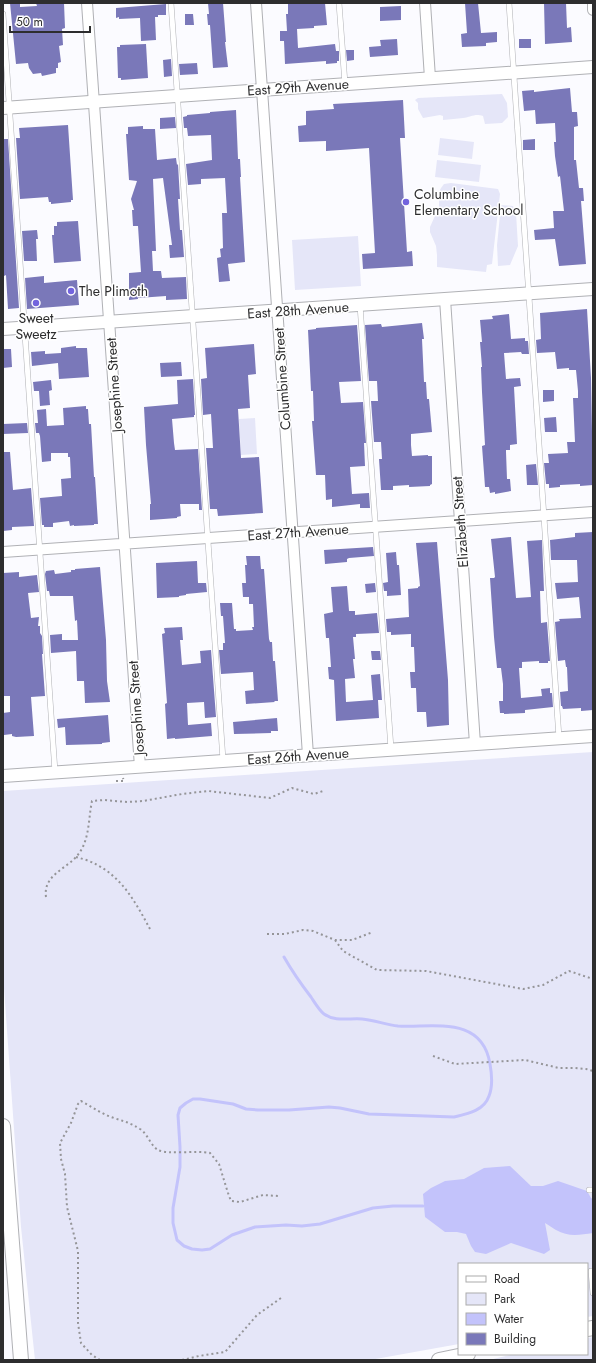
<svg xmlns="http://www.w3.org/2000/svg" width="596" height="1363" font-family="Jost,sans-serif">
<style>
.green{fill:#e5e6f8}
.water{fill:#c3c3fb}
.lines{fill:none;stroke-linecap:round;stroke-linejoin:round}
.stream{stroke:#c3c3fb;stroke-width:3}
.building{fill:#7a78b9}
.service-casing{stroke:#b0b1b5;stroke-width:6}
.minor-casing{stroke:#b0b1b5;stroke-width:12}
.tertiary-casing{stroke:#b0b1b5;stroke-width:14}
.secondary-casing{stroke:#b0b1b5;stroke-width:16}
.path{stroke:#959598;stroke-width:2;stroke-dasharray:2 3;stroke-linecap:butt}
.service{stroke:#fff;stroke-width:5}
.minor{stroke:#fff;stroke-width:10}
.tertiary{stroke:#fff;stroke-width:12}
.secondary{stroke:#fff;stroke-width:14}
.poi-dot{fill:#7364de;stroke:#fff;stroke-width:1.5}
.labels{text-anchor:middle;dominant-baseline:central;stroke-width:3;stroke-linejoin:round;paint-order:stroke}
.street-label{font-size:14px;fill:#2d2d2e;stroke:#fff}
.poi-label{font-size:14px;fill:#2d2d2e;stroke:#fff;text-anchor:start}
</style>
<rect width="100%" height="100%" fill="#fbfbff"/>
<path class="green" d="M502 94 507 103 508 117 502 123 485 124 483 116C475 113 471 117 463 118 457 119 450 119 443 120V116L440 115 423 118 418 109V103L415 100 418 98Z
M440 138 474 142 472 159 438 155Z
M437 160 481 165 479 182 435 177Z
M451 183 498 189 500 194 492 264 487 265 486 272 437 267V255L436 246 430 232V227L439 207V192L441 188 444 184Z
M501 205 513 206 516 213 518 246 510 265 498 266 497 245Z
M358 236 361 286 295 290 292 240Z
M255 418 257 454 241 455 239 419Z
M593 752V1316L587 1317V1264H459V1344L370 1360H35L21 1227 3 974V791Z
M593 1337V1360H489L514 1354H587V1338Z"/>
<path class="water" d="M510 1166 531 1186H543L558 1181 587 1191 591 1198 593 1199V1233C579 1235 568 1237 556 1230 552 1228 549 1225 545 1223L550 1250 544 1254 511 1243 486 1254 475 1252 471 1246 466 1234 457 1232H445L425 1217 423 1194 431 1188 445 1181 464 1179 484 1168Z"/>
<g class="lines">
<path class="stream" d="M284 957C292 971 301 984 311 997 315 1003 319 1010 324 1014 335 1022 349 1018 362 1019 375 1020 386 1025 398 1026 433 1028 482 1015 490 1064 492 1075 493 1086 489 1096 484 1111 467 1114 454 1117L369 1114 340 1108 329 1107 289 1110H258L246 1109 233 1104 200 1099H193L186 1103 180 1108 178 1115 180 1147V1167L173 1208V1223L177 1240 184 1246 192 1249 202 1250 210 1249 232 1235 255 1227 286 1225 302 1226 320 1224 373 1208 393 1206H423"/>
</g>
<path class="building" d="M10 3H20V7L37 6 36 3H64L65 28 62 29 63 45 59 46 61 62 58 63V68H56V73L42 76 41 73 33 74 29 68 28 63 16 64Z
M208 3H223L226 42H225L228 67 213 68 210 25H208L207 14H209Z
M288 3H325L327 25 314 26V28L297 29 298 48 335 44 336 51H339V61H337V63L326 64V61L285 64 284 41H280V31H287L286 14H288Z
M465 3H478L481 33 497 32V42L486 43V46L462 47 461 34 467 33Z
M544 3H566L567 28 571 27 572 42 545 44Z
M166 4V15H158V17H155L156 40 141 41 140 18 119 19V17L116 18V8Z
M401 6V20L380 21V7Z
M185 14H193L194 25H185Z
M397 39 398 55 370 57 369 47 381 46 380 40Z
M519 39H531V48H519Z
M146 44 148 78 121 80V78H118L117 47H120V45Z
M346 50H354V60L347 61Z
M171 59 172 76 164 77 163 60Z
M197 63 198 74 180 75 179 64Z
M570 88 572 112H577L578 126 574 127V160H576L579 188H583L584 201H581L586 264 559 266 555 239 535 240 534 230 554 228 553 211H564L560 176 558 177 555 156 554 142H556L555 123 536 124 535 110 524 111 522 91 534 90V92Z
M403 100 405 138H400L407 252 412 251 413 266 363 269 362 254 375 253 369 148 326 151V141L299 142 298 126 306 125V111L334 109 333 104Z
M236 110 238 159H240L241 177H240L245 262 228 264 230 281 219 282 217 258 221 257 220 249 223 248 222 213H227L225 178 201 179V184L188 185 186 164 212 160 211 135 188 136 187 128H184L183 117 187 116V115L210 113V112Z
M175 117 176 128 160 129V118Z
M68 125 73 200H71V202L51 204V202H49L48 197 20 199 16 138H20L19 128Z
M143 126V129H155L157 160 176 158 177 165 178 164 180 199H178L180 230H182L184 257 170 258 169 245H172L163 178 153 179 156 251H152L153 271H161L162 278 186 277 187 299 166 300V296L138 298V299L129 300V273L141 272 138 226H133L132 210H134L131 199 137 181 129 180 126 134H128V127Z
M3 139H8L19 308 8 309 6 275 4 276 3 254Z
M535 139V150H523V140Z
M78 221 81 261 54 263 52 235H54V226H57V222Z
M37 230 38 239H36L37 261H24L22 231Z
M44 276V283L77 280 79 305 27 309 25 278Z
M587 309 591 378 593 485 580 486V484L560 485V487L549 488V484H546L544 463H549L548 454 568 453 567 442H575L573 398H578V391L576 370H569V368L557 369 555 352 537 353 536 340 541 339 540 313Z
M509 314 511 339 525 338V341H528L529 354H522L521 352 504 353 506 379 520 378 521 386 514 387 517 444 510 445V450H506V452L507 479H510L511 491 495 494V492L490 493 489 487H485L484 473 482 446 485 445 482 392 481 367H482L480 342H482L480 320 493 319 492 316Z
M422 323 424 339H422L424 382H426L427 399H429L432 432 411 434V445L412 456 428 455V456H432V484L430 485V486L409 487V485L393 486V490H381L379 459H382L381 442H374L371 401H378L377 381H369L365 325 381 324 382 327Z
M357 325 361 381 339 382 341 403 363 402 366 443H364L365 466 350 467 352 494 369 493 370 508H360V504L332 507V499L326 500 325 475H316L312 421H314L313 391H311L308 330 316 329V328Z
M254 344 256 374 248 375 250 408 238 409 241 458 259 457 263 513 218 516 217 509H210L206 448H213L211 414 203 415 201 379 207 378 205 348Z
M76 346V348H87L89 377 59 379 58 363 32 366 31 352 45 351V354L61 353V348Z
M3 349H11L12 367 3 368Z
M181 362 182 376 161 377 160 363Z
M193 379 195 415H194V417L172 419 174 443 175 450 198 449 202 510H199V504H180L181 516 177 517V518L150 520V504H151L146 445 144 407 178 404 177 380Z
M51 380 52 390 49 391 50 405 40 406 39 391H34L33 382Z
M543 390H554V401L543 402Z
M86 406V409H88L89 424H91L94 477H95L98 524H94V525L74 526V525L70 526 69 521 53 523V527H44V525H42L40 498 62 496 61 479 71 478 70 457H68V453H51V461L42 462 40 436 39 433H36L35 423H38L37 410 46 409 47 426 64 425 63 408Z
M556 417 557 432H545L544 418Z
M27 423 28 433 3 434V424Z
M3 452H10L13 490 31 488 34 526 12 527V530L3 531Z
M536 464 538 485H527L526 465Z
M593 532V710L581 711V708L563 709 562 706H561L560 692 568 691 567 667H566L565 660 558 661 555 622 560 621 559 619 581 618 579 597 557 599 555 583 578 582 577 560H551L550 540 575 537V533Z
M511 537 516 598 531 597 527 541 542 540 544 591H540L541 623 547 622 550 661H548V663H539V661L522 662V668H519L521 698 542 696 541 689 550 688V693H552L553 707 525 710V713L504 714V713H500L499 701H503V684L501 668H497L494 637 490 578H494L495 577 491 539Z
M437 542 448 680 449 725 427 727 426 712H417L416 688H411L410 672H415L414 647H411V634L391 635V632H387L386 619 409 617 408 589 418 588V587L420 586 416 543Z
M373 547 374 556 349 558 347 559V562L325 564 324 550Z
M396 552 397 565H399L401 595 387 596V591H384L383 583 388 582 386 553Z
M246 556H260L261 569H264L269 639 270 642H272L273 661H275L278 701H274L275 702 246 704 245 691 254 690 253 672 221 674 219 650H223V643H225L223 616H221L220 603H232L234 629H236V631L253 630 252 627H254L253 604H249V597H243L242 583H246L245 565H247Z
M197 561 198 583H206L207 592 186 594V595L179 596V597L157 598 156 563Z
M100 567 106 640 107 681 110 702 85 703 84 681H77L76 651 51 653 50 635 62 634V640H78L77 620 75 621 73 596H50L49 591H47L45 574 46 571 54 570 55 574 71 572V570H75V569Z
M19 572V577L37 575 39 592 28 593 31 618 39 617 38 626H40V633L42 636 43 654H42L45 696 31 697 34 736 16 737 12 736V734L4 735 3 713 10 712V696H3V573Z
M375 583 376 592 366 593 365 584Z
M347 586 349 611H355V615L377 613 379 633 356 634V637H353L355 659H353L355 678 345 679 346 702 373 700 371 675 380 674 382 700H378L379 718 336 721 334 680 329 679 328 667H331L329 638H326L324 614 333 612 331 587Z
M182 627 183 640H180L182 665 201 663 200 651 211 650 216 717 205 718 204 702 187 703 188 725 211 723 212 736 175 739V738L167 739 165 704 167 703 162 634 165 633 164 628Z
M371 651H380L381 660H372Z
M108 715 110 742 102 743V744L66 745 65 727 58 728 57 719Z
M277 718 278 731H271V733L234 734 233 722Z"/>
<g class="lines">
<g class="service-casing">
<path id="service" d="M171 3 223 760
M339 3 345 84
M509 3 559 738
M3 14 55 772
M360 305 391 749
M589 1190H593
M591 1271 593 1293"/>
</g>
<g class="minor-casing">
<path id="minor" d="M87 3 140 767
M256 3 308 755
M425 3 430 78
M593 3V10
M445 299 475 744
M3 552 593 512"/>
</g>
<g class="tertiary-casing">
<path id="tertiary" d="M3 108 593 67
M3 329 593 289
M3 776 593 736"/>
</g>
<g class="secondary-casing">
<path id="secondary" d="M3 1126 21 1360
M587 1329 593 1328
M439 1360 468 1354"/>
</g>
<path class="path" d="M116 781H124L123 778
M76 857C83 859 91 861 97 865 123 878 137 905 150 929
M46 897C43 876 64 870 76 857 90 842 88 820 92 801L104 800 127 802 143 801 182 794 208 791 270 798 292 788 314 794 323 791
M267 934H285L303 930 313 931 335 940H352L373 932
M335 940 343 951 377 970 426 971 523 989 543 985 569 971 593 979
M433 1056 455 1064 525 1060 559 1068H575L586 1069 593 1071
M100 1360 92 1355 81 1343 78 1323V1251L67 1207 65 1174 61 1159 60 1143 71 1123 78 1104 81 1101C92 1107 102 1114 114 1118 123 1121 131 1123 140 1129 148 1134 150 1145 158 1150 168 1155 197 1150 210 1153L219 1164 228 1193 231 1201 240 1202 263 1195 278 1196
M182 1360 199 1356 225 1352 257 1315 281 1298"/>
<use href="#service" class="service"/>
<use href="#minor" class="minor"/>
<use href="#tertiary" class="tertiary"/>
<use href="#secondary" class="secondary"/>
</g>
<g class="poi-dot">
<circle cx="406" cy="202" r="4"/>
<circle cx="71" cy="291" r="4"/>
<circle cx="36" cy="303" r="4"/>
</g>
<g class="labels">
<g class="street-label">
<text transform="translate(298 87) rotate(-4)">East 29th Avenue</text>
<text transform="translate(298 310) rotate(-4)">East 28th Avenue</text>
<text transform="translate(282 379) rotate(-94)">Columbine Street</text>
<text transform="translate(114 385) rotate(-94)">Josephine Street</text>
<text transform="translate(460 522) rotate(-94)">Elizabeth Street</text>
<text transform="translate(298 532) rotate(-4)">East 27th Avenue</text>
<text transform="translate(136 708) rotate(-94)">Josephine Street</text>
<text transform="translate(298 756) rotate(-4)">East 26th Avenue</text>
</g>
<g class="poi-label">
<text x="414" y="194">Columbine<tspan x="414" dy="16">Elementary School</tspan></text>
<text x="79" y="291">The Plimoth</text>
<text x="36" y="318" text-anchor="middle">Sweet<tspan x="36" dy="16">Sweetz</tspan></text>
</g>
</g>
<rect width="596" height="1363" fill="none" stroke="#2d2d2e" stroke-width="8"/>
<rect x="458" y="1263" width="130" height="92" fill="#ffffff" stroke="#ababab"/>
<rect x="466" y="1276" width="20" height="6" fill="#ffffff" stroke="#ababab"/>
<text x="494" y="1283" font-size="12" fill="#2d2d2e">Road</text>
<rect x="466" y="1293" width="20" height="12" fill="#e5e6f8" stroke="#ababab"/>
<text x="494" y="1303" font-size="12" fill="#2d2d2e">Park</text>
<rect x="466" y="1313" width="20" height="12" fill="#c3c3fb" stroke="#ababab"/>
<text x="494" y="1323" font-size="12" fill="#2d2d2e">Water</text>
<rect x="466" y="1333" width="20" height="12" fill="#7a78b9" stroke="#ababab"/>
<text x="494" y="1343" font-size="12" fill="#2d2d2e">Building</text>
<path d="M10 26v6h80v-6" fill="none" stroke="#2d2d2e" stroke-width="2"/>
<text x="16" y="26" font-size="12" fill="#2d2d2e" stroke="#ffffff" stroke-width="3" paint-order="stroke">50 m</text>
</svg>
